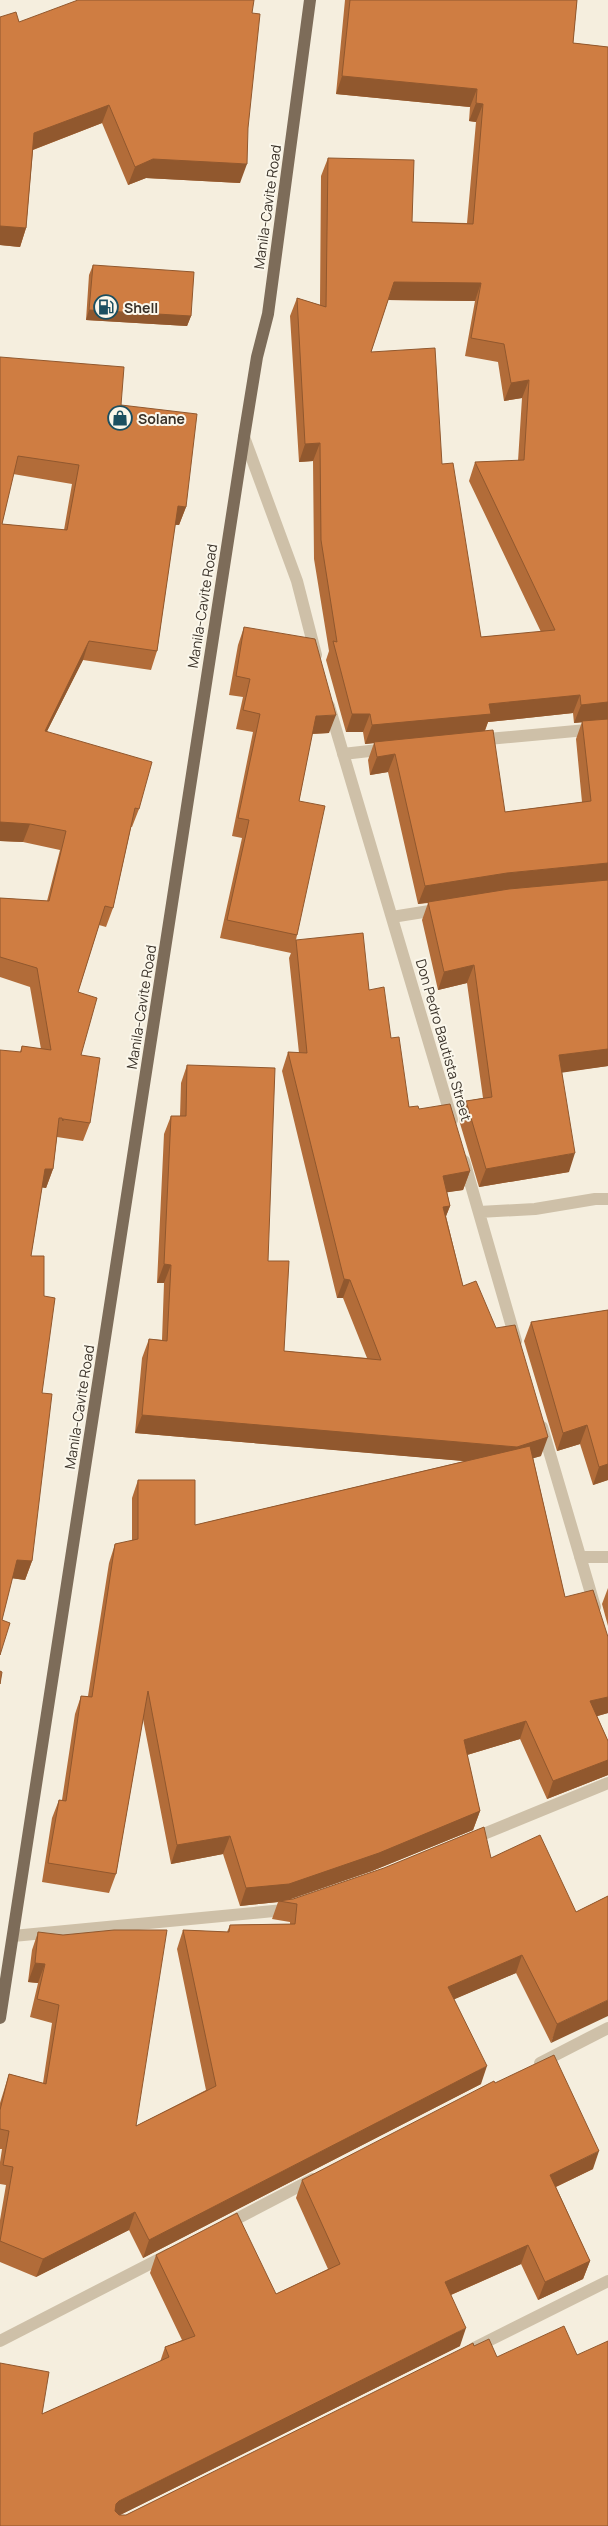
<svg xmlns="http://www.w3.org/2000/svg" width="608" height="2526" font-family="Manrope,sans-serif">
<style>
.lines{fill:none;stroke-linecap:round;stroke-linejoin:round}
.minor{stroke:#cec0a8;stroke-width:12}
.major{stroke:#7d6c59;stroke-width:12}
.wall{fill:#b26c39;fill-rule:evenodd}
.shaded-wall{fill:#91582e}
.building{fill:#cf7d42;stroke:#91582e;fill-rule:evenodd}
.labels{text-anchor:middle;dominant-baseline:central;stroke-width:4;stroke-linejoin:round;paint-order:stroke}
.street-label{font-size:14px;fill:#3a3229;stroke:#fbf7eb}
.poi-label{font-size:14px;font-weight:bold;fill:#3a3229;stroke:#fbf7eb;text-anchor:start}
</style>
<rect width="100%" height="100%" fill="#f5eede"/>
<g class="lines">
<path class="minor" d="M244 437 297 581 316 655
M329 706 452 1120
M477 740 608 728
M343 754 387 749
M392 917 442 909
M464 1161 516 1341
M479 1212 535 1209 595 1199H608
M542 1427 595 1607
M580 1557H608
M469 1840 608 1783
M13 1936 284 1910 292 1907
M540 2063 608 2028
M225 2225 313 2179
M0 2341 169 2254
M474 2348 608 2281"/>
<path class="major" d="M0 2018 244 437 257 357 268 314 310 0"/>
</g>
<path class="wall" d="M345 0H577L573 43 608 47V1066L562 1072 569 1172 479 1187 459 1120 466 1101 483 1098 467 983 438 990 422 920 428 903 418 904 388 772 370 775 368 760 374 743 365 744 363 732H346L326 660 329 651 314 559 313 461 299 462 290 316 297 298 320 305 321 176 328 158 412 222 467 223 476 122 469 121 470 107 336 94ZM388 300 475 301 465 356 498 362 504 401 522 398 518 461 475 462 469 481 541 632 481 637 442 464 371 352ZM573 713 574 723 582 722 576 739 582 802 505 812 485 731 488 722Z
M252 13 240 183 146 178 128 185 102 123 33 150 26 228 20 247 0 245V17L19 22Z
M93 265 191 316 187 326 86 320 89 275Z
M0 357 121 405 186 507 179 525H175L157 651 151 670 83 660 47 731 139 809 132 827H131L113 908 106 927 99 925 78 992 81 1055 90 1123 83 1141 57 1137 53 1169 46 1188 42 1187 31 1256 42 1393 32 1561 25 1580 12 1578 2 1620 0 1655 20 1052 22 1046 41 1049 30 987 0 977V898L47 901 60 850 23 842 0 841ZM13 474 72 484 64 530 2 524Z
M244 627 329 733 312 734 299 801 297 935 296 940 369 990 391 1038 409 1107 419 1109 470 1171 463 1190 447 1192 450 1206 446 1216 463 1286 541 1456 533 1458 565 1597 608 1637V1713L597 1716 608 1741V1775L547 1799 520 1739 467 1755 480 1811 473 1830 372 1871 288 1900 491 1858 576 1912 608 1896 551 2043 516 1973 454 1999 481 2084 143 2258 129 2230 36 2277 0 2262V2220L6 2185 0 2184V2162L2 2149H0V2103L9 2074 43 2083 52 2023 30 2017 38 1983 28 1982 32 1950 38 1932 136 2126 206 2090 177 1949 183 1930 227 1932 230 1925 290 1924V1922L272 1919 278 1902 240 1906 223 1854 171 1864 143 1719 116 1874 109 1893 42 1882 52 1818 59 1800H62L75 1714 81 1696H88L109 1563 115 1544 132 1541V1498L138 1480 195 1525 465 1461 135 1433 142 1358 149 1339 162 1340 164 1283H157L164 1134 171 1116H180L181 1083 187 1065 268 1261 284 1351 367 1358 343 1298H337L282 1071 288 1052 299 1053 289 958 291 953 220 938 242 838 232 836 253 732 236 729 243 697 229 695 238 645Z
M608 1310V1480L593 1485 580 1444 557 1451 524 1341 531 1322Z
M608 1588V1626L602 1604Z
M495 2083 593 2169 556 2187 590 2261 583 2279 538 2300 521 2264 451 2295 460 2346 120 2515H126L474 2346 497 2357 577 2355 608 2526H0L42 2414 160 2362 165 2347 182 2340 150 2273 156 2255 276 2294 328 2269 296 2198 302 2180Z"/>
<path class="shaded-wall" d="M342 76 477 89 470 107 336 94Z
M476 103 483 104 476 122 469 121Z
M109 105 102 123 27 152 34 133Z
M153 159 247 164 240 183 146 178 128 185 135 167Z
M0 226 26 228 20 247 0 245Z
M394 282 481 283 475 301 387 300Z
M89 310 191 316 187 326 86 320Z
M529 380 522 398 504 401 511 383Z
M320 443 313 461 299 462 305 444Z
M178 506 186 507 179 525 171 524Z
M89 641 83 660 38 749 45 731Z
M580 695 573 713 488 722 484 732 365 744 372 725 489 704Z
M608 702V720L574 723 581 705Z
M352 714H370L363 732H346Z
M336 715 329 733 309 734 316 716Z
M395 754 388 772 370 775 377 757Z
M0 822 30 824 23 842 0 841Z
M608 863V879L607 881 500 891 418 904 425 886 507 873Z
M474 965 467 983 438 990 444 972Z
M608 1049V1066L553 1074 559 1055Z
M575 1153 569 1172 479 1187 486 1169Z
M45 1169H53L46 1188 38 1187Z
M470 1171 463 1190 436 1194 443 1176Z
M450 1206 443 1224V1207Z
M164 1264 171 1265 164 1283H157Z
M344 1279 350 1280 343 1298H337Z
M142 1415 548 1437 541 1456 511 1465 135 1433Z
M587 1425 580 1444 557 1451 563 1433Z
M608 1464V1480L593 1485 599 1467Z
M17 1560 32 1561 25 1580 10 1578Z
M608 1697V1713L584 1720 590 1701Z
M526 1721 520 1739 457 1758 464 1740Z
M608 1760V1775L547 1799 553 1781Z
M480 1811 473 1830 372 1871 282 1902 279 1901 278 1902 240 1906 246 1888Z
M230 1836 223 1854 171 1864 177 1845Z
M522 1955 516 1973 441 2005 448 1987Z
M35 1963 45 1964 38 1983 28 1982Z
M608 2000V2016L551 2043 557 2024Z
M487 2066 481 2084 143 2258 149 2240Z
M599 2151 593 2169 543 2193 550 2175Z
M135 2212 129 2230 36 2277 43 2259Z
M528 2245 521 2264 439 2300 445 2282Z
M590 2261 583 2279 538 2300 545 2282Z
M466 2328 460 2346 112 2519 116 2504 119 2501Z"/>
<path class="building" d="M78 0H254L252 13 260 14 248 128 247 164 153 159 135 167 109 105 34 133 26 228 0 226V17L16 12 19 22Z
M350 0H577L573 43 608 47V702L581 705 580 695 489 704 491 714 372 725 370 714H352L333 641 337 642 321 540 320 443 305 444 297 298 326 307 328 158 414 160 412 222 473 224 483 104 476 103 477 89 342 76ZM394 282 481 283 471 338 504 344 511 383 529 380 524 460 475 462 555 630 481 637 453 463 442 464 435 348 371 352Z
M93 265 194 272 191 316 89 310Z
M0 357 124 367 121 405 197 414 186 507 178 506 157 651 89 641 45 731 152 762 139 809 135 808 113 908 105 906 78 992 97 998 81 1055 100 1058 90 1123 63 1119V1121L62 1118H59L53 1169H45L31 1256H44V1296L55 1298 42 1393 52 1394 32 1561 17 1560 2 1620 10 1623 0 1655V1050L21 1052 22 1046 51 1050 37 968 0 957V898L49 901 66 831 30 824 0 822ZM18 456 79 465 67 530 2 524Z
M244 627 315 639 336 715 316 716 299 801 325 806 297 935 227 920 249 820 238 818 260 714 243 710 250 679 236 676Z
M608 719V863L507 873 425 886 395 754 377 757 374 742 493 730 505 812 591 801 582 721Z
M608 880V1049L559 1055 575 1153 486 1169 466 1101 492 1097 474 965 444 972 428 902 509 889Z
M363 933 369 990 384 987 391 1038 399 1037 409 1107 418 1106 419 1109 450 1104 470 1171 443 1176 450 1206 443 1207 463 1286 476 1281 496 1328 515 1325 548 1437 517 1447 142 1415 149 1339 167 1341 171 1265 164 1264 171 1116H186L187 1065 275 1068 268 1261H289L284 1351 381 1360 350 1280 344 1279 288 1052 307 1053 296 940Z
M608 1310V1464L599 1467 587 1425 563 1433 531 1322Z
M530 1446 565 1597 593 1590 608 1637V1697L590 1701 608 1741V1760L553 1781 526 1721 464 1740 480 1811 379 1853 289 1884 246 1888 230 1836 177 1845 148 1691 116 1874 48 1863 59 1800 66 1801 81 1696 92 1697 115 1544 138 1539V1480H195V1525Z
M0 1671 2 1672 0 1684Z
M484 1827 491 1858 540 1835 576 1912 608 1896V2000L557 2024 522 1955 448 1987 487 2066 149 2240 135 2212 43 2259 0 2241 13 2167 3 2165 9 2131 0 2129V2110L9 2074 46 2084 59 2005 37 1999 45 1964 35 1963 38 1932 63 1935 114 1930H167L136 2126 216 2086 183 1930 229 1932 230 1925 295 1924 297 1904 279 1901 293 1899 384 1868Z
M554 2055 599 2151 550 2175 590 2261 545 2282 528 2245 445 2282 466 2328 119 2501 116 2504 115 2511 119 2515H126L473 2343 474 2346 489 2339 497 2357 564 2326 577 2355 608 2341V2526H0V2363L49 2372 42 2414 169 2357 165 2347 195 2336 156 2255 237 2213 276 2294 340 2264 302 2180 494 2081 495 2083Z"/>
<defs>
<g id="fuel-ring" transform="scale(1.25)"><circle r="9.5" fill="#fbf7eb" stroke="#1b4f60" stroke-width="1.5"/><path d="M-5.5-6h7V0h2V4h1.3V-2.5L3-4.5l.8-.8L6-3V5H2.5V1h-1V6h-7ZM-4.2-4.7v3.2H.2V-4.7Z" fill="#1b4f60"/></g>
<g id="shop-ring" transform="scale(1.25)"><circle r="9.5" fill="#fbf7eb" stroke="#1b4f60" stroke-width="1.5"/><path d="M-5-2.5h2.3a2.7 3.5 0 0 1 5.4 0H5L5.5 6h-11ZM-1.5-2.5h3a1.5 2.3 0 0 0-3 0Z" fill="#1b4f60"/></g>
</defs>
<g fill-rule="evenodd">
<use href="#fuel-ring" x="106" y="307"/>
<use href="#shop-ring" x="120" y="418"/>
</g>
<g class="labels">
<g class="street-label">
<text transform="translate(267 207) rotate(-82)">Manila-Cavite Road</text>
<text transform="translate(202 606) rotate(-81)">Manila-Cavite Road</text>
<text transform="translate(141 1007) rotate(-81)">Manila-Cavite Road</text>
<text transform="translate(444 1040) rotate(74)">Don Pedro Bautista Street</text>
<text transform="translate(79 1407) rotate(-81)">Manila-Cavite Road</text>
</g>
<g class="poi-label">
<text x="124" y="307">Shell</text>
<text x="138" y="418">Solane</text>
</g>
</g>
</svg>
